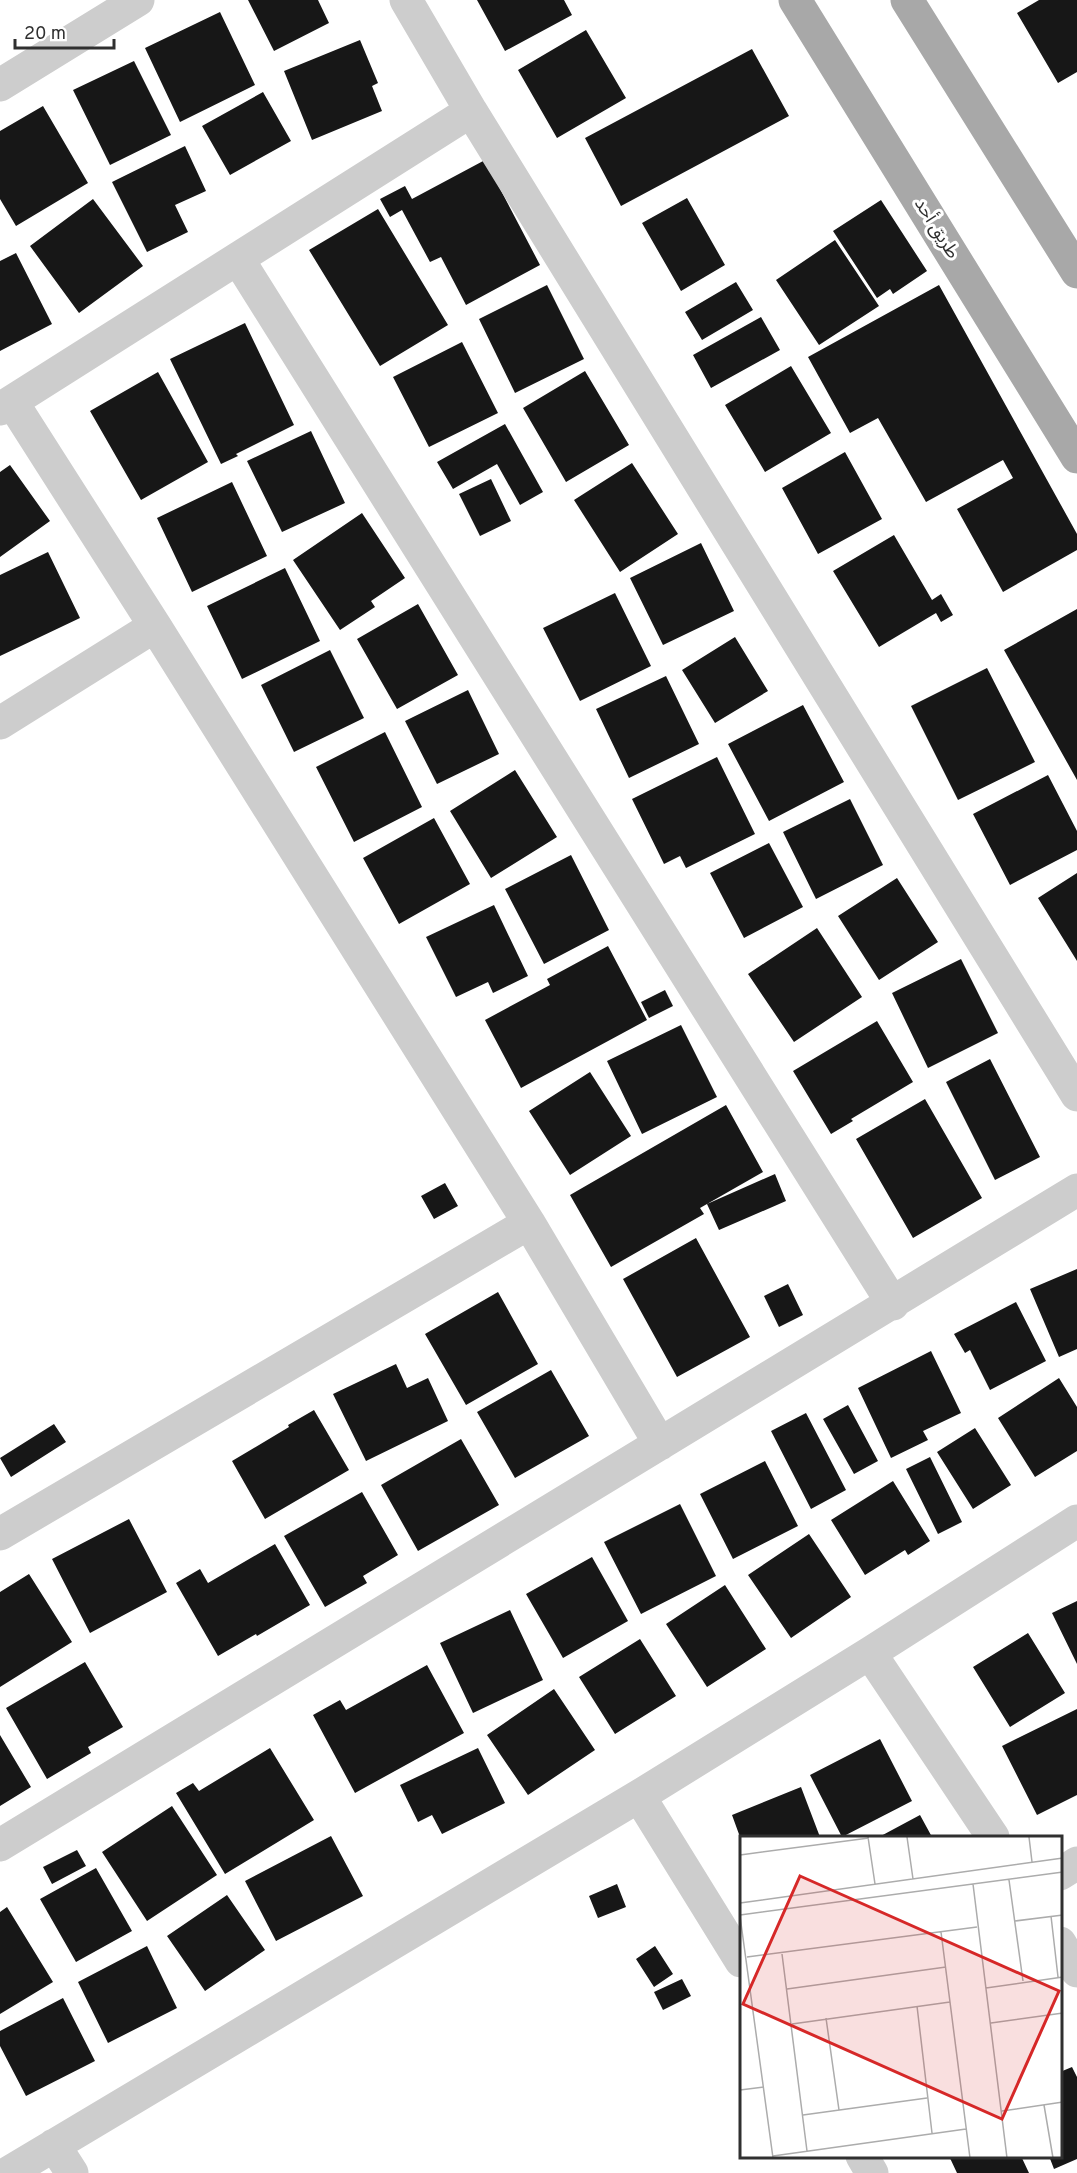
<svg xmlns="http://www.w3.org/2000/svg" width="1077" height="2173" font-family="Overpass,'Noto Sans Arabic',sans-serif">
<style>
.building{fill:#171717}
.lines{fill:none;stroke-linecap:round;stroke-linejoin:round}
.minor{stroke:#cdcdcd;stroke-width:33}
.primary{stroke:#a8a8a8;stroke-width:33}
.labels{text-anchor:middle;dominant-baseline:central;stroke-width:6;stroke-linejoin:round;paint-order:stroke}
.street-label{font-size:18px;fill:#303030;stroke:#fff}
.inset-road{fill:none;stroke:#acacac;stroke-width:1.5}
.view{fill:#d62828;fill-opacity:0.15;stroke:#d62828;stroke-width:3}
.inset-edge{fill:none;stroke:#303030;stroke-width:3}
</style>
<rect width="100%" height="100%" fill="#fff"/>
<path class="building" d="M248 0H318L329 23 274 51Z
M477 0H564L572 15 505 51Z
M1039 0H1077V72L1058 83 1017 13Z
M220 12 255 85 180 122 145 48Z
M586 30 626 98 557 138 518 70Z
M360 40 378 83 372 86 382 111 312 140 284 71Z
M752 49 789 116 621 206 585 138Z
M134 61 171 135 110 165 73 90Z
M263 92 291 141 230 175 202 126Z
M43 106 88 183 16 226 0 199V131Z
M185 146 206 191 175 205 188 232 147 252 112 182Z
M485 160 540 265 466 305 441 257 430 262 402 210 390 217 380 199 405 186 412 199Z
M687 198 725 265 681 291 642 223Z
M93 199 143 266 79 313 30 246Z
M881 200 927 271 893 294 890 289 877 298 833 231Z
M378 209 448 325 380 366 309 250Z
M835 240 879 306 819 345 776 280Z
M16 253 52 324 0 351V261Z
M736 282 753 310 702 340 685 312Z
M547 285 584 359 515 393 479 319Z
M939 285 1077 534V550L1003 592 957 509 1013 478 1003 460 926 502 878 418 850 433 808 357Z
M761 317 780 350 711 388 693 355Z
M245 323 294 425 236 454 238 456 221 464 170 359Z
M462 342 498 413 429 447 393 377Z
M791 366 831 433 765 472 725 405Z
M585 371 629 445 566 482 523 408Z
M158 372 208 462 141 500 90 411Z
M505 424 543 492 520 505 497 464 453 489 437 462Z
M311 431 345 503 282 532 247 461Z
M845 452 882 519 818 554 782 488Z
M632 463 678 534 620 572 574 500Z
M10 465 50 521 0 557V472Z
M491 479 511 521 480 536 459 494Z
M232 482 267 556 192 592 157 518Z
M362 513 405 578 371 601 375 607 340 630 293 560Z
M894 535 932 600 941 594 953 615 941 622 936 613 879 647 833 571Z
M701 543 734 611 663 645 630 578Z
M48 552 80 618 0 656V575Z
M285 568 320 641 242 679 207 606Z
M615 593 651 666 580 701 543 628Z
M418 604 458 675 397 709 357 639Z
M1077 609V780L1004 650Z
M735 637 768 691 715 723 682 670Z
M330 650 364 718 294 752 261 685Z
M987 668 1035 762 958 800 911 706Z
M666 676 699 744 629 778 596 709Z
M468 690 499 754 437 784 405 721Z
M803 705 844 782 769 821 728 744Z
M385 732 422 807 354 842 316 767Z
M717 757 755 834 686 868 680 856 664 864 632 799Z
M515 770 557 837 491 878 450 811Z
M1048 775 1077 831V850L1010 885 973 814Z
M850 799 883 865 816 899 783 832Z
M434 818 470 884 399 924 363 858Z
M769 843 803 907 744 938 710 873Z
M571 855 609 930 544 964 505 889Z
M1077 873V961L1038 898Z
M897 878 938 942 879 980 838 916Z
M494 905 528 976 493 993 488 982 456 997 426 937Z
M817 928 862 997 794 1042 748 974Z
M608 946 647 1020 521 1088 485 1020 550 985 547 979Z
M961 959 998 1033 928 1068 892 993Z
M665 990 673 1006 649 1018 641 1002Z
M877 1021 913 1082 851 1119 853 1121 831 1134 793 1071Z
M681 1025 717 1097 642 1134 607 1061Z
M990 1059 1040 1157 995 1180 946 1082Z
M590 1072 631 1136 570 1175 529 1111Z
M925 1099 982 1198 913 1238 856 1139Z
M726 1105 763 1172 700 1208 704 1214 611 1267 570 1195Z
M775 1174 786 1201 719 1230 707 1204Z
M445 1183 458 1206 434 1219 421 1196Z
M696 1238 750 1337 677 1377 623 1279Z
M1077 1269V1349L1059 1357 1030 1289Z
M788 1284 803 1315 779 1327 764 1296Z
M498 1292 538 1364 466 1405 425 1334Z
M1016 1302 1046 1361 990 1390 970 1350 965 1353 954 1334Z
M931 1351 961 1413 923 1431 928 1440 891 1458 858 1388Z
M396 1364 407 1388 428 1378 448 1421 366 1461 333 1394Z
M551 1370 589 1436 515 1478 477 1412Z
M1059 1378 1077 1407V1451L1035 1477 998 1418Z
M848 1405 878 1461 854 1474 823 1419Z
M314 1410 349 1470 265 1519 232 1461 289 1427 288 1425Z
M806 1413 846 1490 811 1509 771 1431Z
M54 1424 66 1442 11 1477 0 1458Z
M975 1428 1011 1485 973 1509 937 1452Z
M461 1439 499 1505 418 1551 381 1485Z
M930 1457 962 1522 938 1534 906 1469Z
M765 1461 798 1526 733 1559 700 1494Z
M893 1481 930 1541 908 1555 905 1550 865 1575 831 1520Z
M362 1492 398 1555 363 1576 367 1583 325 1607 284 1536Z
M680 1504 716 1576 641 1614 604 1542Z
M129 1519 167 1592 90 1633 52 1559Z
M809 1534 851 1597 791 1638 748 1575Z
M275 1544 310 1605 257 1636 256 1634 218 1656 176 1583 200 1569 208 1583Z
M592 1557 628 1621 563 1658 526 1594Z
M29 1574 72 1642 0 1687V1592Z
M725 1585 766 1649 707 1687 666 1624Z
M1077 1601V1664L1052 1613Z
M510 1610 543 1680 473 1713 440 1643Z
M1028 1633 1065 1693 1010 1727 973 1667Z
M640 1639 676 1696 615 1734 579 1677Z
M85 1662 123 1727 88 1747 91 1753 47 1779 6 1708Z
M427 1665 464 1733 355 1793 313 1715 340 1700 346 1710Z
M554 1689 595 1750 528 1795 487 1735Z
M1077 1709V1795L1037 1815 1002 1746Z
M0 1735 31 1787 0 1806Z
M880 1739 912 1801 842 1837 810 1775Z
M270 1748 314 1820 225 1874 176 1793 193 1783 199 1791Z
M478 1748 505 1803 442 1834 432 1815 418 1822 400 1785Z
M801 1787 820 1837H740L732 1815Z
M172 1806 217 1875 147 1921 102 1852Z
M920 1815 932 1837H879Z
M331 1836 363 1896 276 1941 245 1881Z
M77 1850 86 1866 52 1884 43 1867Z
M96 1868 132 1931 76 1962 40 1899Z
M617 1884 626 1907 598 1918 589 1896Z
M227 1895 265 1950 205 1991 167 1936Z
M7 1907 53 1982 0 2014V1912Z
M147 1946 177 2008 108 2043 78 1982Z
M655 1946 673 1974 654 1987 636 1959Z
M682 1979 691 1996 663 2010 654 1992Z
M63 1998 95 2061 26 2096 0 2046V2031Z
M1072 2067 1077 2077V2159L1054 2169 1049 2156H1060V2072Z
M949 2156H1021L1029 2173H957Z"/>
<g class="lines">
<path class="minor" d="M406 0 471 111 1077 1095
M0 85 138 0
M238 259 893 1304
M12 402 155 626 529 1223 660 1444
M0 409 471 111
M0 723 155 626
M0 1534 529 1223
M870 1653 993 1837
M639 1796 741 1961
M0 1845 1077 1190
M1060 1874 1077 1863
M1060 1943 1077 1971
M54 2145 72 2173
M862 2156 872 2173
M8 2173 639 1796 870 1653 1077 1521"/>
<path class="primary" d="M795 0 1077 457
M907 0 1077 272"/>
</g>
<g class="labels">
<g class="street-label">
<text transform="translate(936 229) rotate(58)">طريق أحد</text>
</g>
</g>
<g transform="translate(740 1836)">
<rect width="322" height="322" fill="#fff"/>
<path class="inset-road" d="M128 1 135 48M167 1 173 43M289 1 292 26M0 19 129 2M269 44 283 145M233 48 267 322M0 67 323 22M0 79 323 36M0 80 33 322M311 80 318 141M275 85 323 79M201 96 230 322M42 118 67 315M7 121 237 91M246 152 323 141M47 153 206 131M177 170 192 297M86 182 99 274M251 187 323 177M52 188 210 166M0 254 24 251M304 269 313 322M262 275 323 266M63 279 187 262M33 320 226 293"/>
<path class="view" d="M60 40 319 155 262 283 3 168Z"/>
<rect width="322" height="322" class="inset-edge"/>
</g>
<path d="M15 39v9h99v-9" fill="none" stroke="#303030" stroke-width="3"/>
<text x="24" y="39" font-size="18" fill="#303030" stroke="#ffffff" stroke-width="4.5" paint-order="stroke">20 m</text>
</svg>
